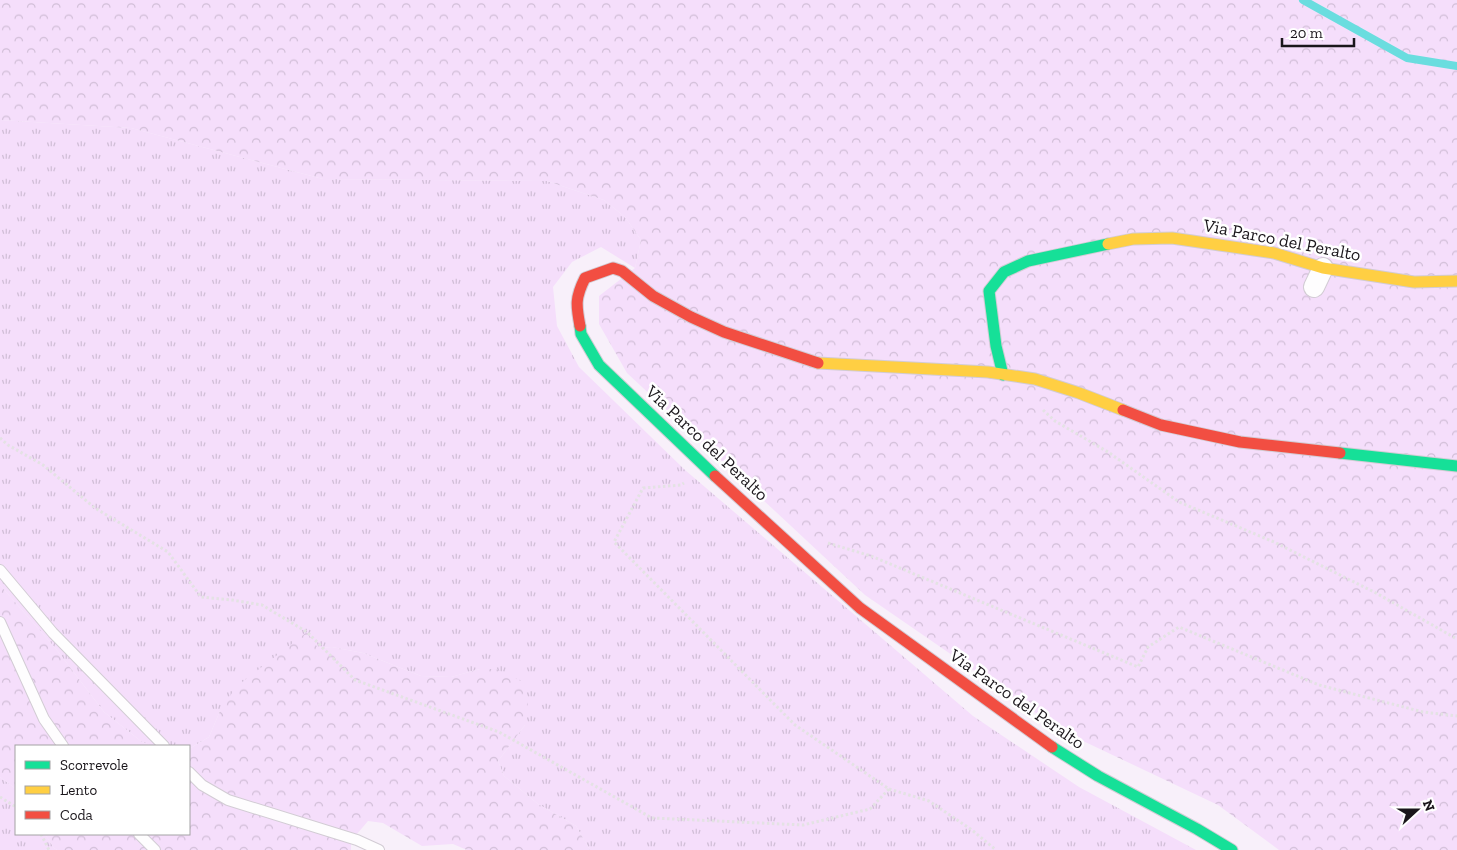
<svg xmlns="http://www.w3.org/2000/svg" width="1457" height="850" font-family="'Zilla Slab',serif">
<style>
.grass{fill:url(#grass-tufts)}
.forest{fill:url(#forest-crowns)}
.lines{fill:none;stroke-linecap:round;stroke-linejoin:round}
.stream{stroke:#6adddf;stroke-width:8}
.lane-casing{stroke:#d2ccd4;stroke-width:12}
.street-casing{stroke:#d2ccd4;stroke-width:22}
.fast-casing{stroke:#d2ccd4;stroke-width:13}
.slow-casing{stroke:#d2ccd4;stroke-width:13}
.jam-casing{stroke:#d2ccd4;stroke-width:13}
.path{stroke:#e4e2e4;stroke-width:3;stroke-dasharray:2.5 2.5;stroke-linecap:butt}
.lane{stroke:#fefdfe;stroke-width:10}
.street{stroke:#fefdfe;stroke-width:20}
.fast{stroke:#16e098;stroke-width:11}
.slow{stroke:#ffcf43;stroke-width:11}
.jam{stroke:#f24e42;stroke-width:11}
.labels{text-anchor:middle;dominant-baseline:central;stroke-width:5;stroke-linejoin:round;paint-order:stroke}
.street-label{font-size:18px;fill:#1a161b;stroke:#fff}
</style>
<defs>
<pattern id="grass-tufts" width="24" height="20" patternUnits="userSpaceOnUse" patternTransform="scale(1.25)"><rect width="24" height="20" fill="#f5defb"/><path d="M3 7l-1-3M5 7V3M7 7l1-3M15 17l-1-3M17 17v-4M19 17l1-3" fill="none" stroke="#d1bed7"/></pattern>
<pattern id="forest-crowns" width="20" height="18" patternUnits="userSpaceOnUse" patternTransform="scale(1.25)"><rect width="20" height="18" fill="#f5defb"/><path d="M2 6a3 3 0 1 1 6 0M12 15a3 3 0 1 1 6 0" fill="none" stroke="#d1bed7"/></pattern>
</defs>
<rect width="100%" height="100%" fill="#f8f0fa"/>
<path class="grass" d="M0 120 131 128 323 179 547 181 604 200 625 217 641 240 635 268 601 247 572 262 553 287 557 326 579 367 685 470 973 716 1079 787 1196 850H590L576 826 538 804 504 776 498 761 525 725 480 669 451 677 421 676 363 653 332 647 318 648 220 711 209 737 189 749V746H152L142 742 104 712 56 649 0 585Z
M0 777 16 789V834H45L54 848 57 850H0Z"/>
<path class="forest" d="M0 0H1457V850H1279L1218 805 1062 731 865 595 627 373 599 324V296L635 268 641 240 625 217 604 200 547 181 323 179 131 128 0 120Z
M0 585 56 649 104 712 142 742 152 746H16V789L0 777Z
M307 632 318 648 332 647 363 653 421 676 451 677 480 669H495L521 681 529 709 525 725 498 761 504 776 538 804 576 826 590 850H467L453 844 422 846 383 823 368 821 351 841V850H57L54 848 45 834H189V749L209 737 220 711 236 687Z"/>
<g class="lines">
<path class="stream" d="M1303 0 1407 58 1457 66"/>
<g class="lane-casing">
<path id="lane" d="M0 570 53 633 164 746
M0 622 44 719 63 746
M189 772 202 785 228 800 357 840 379 850
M139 834 155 850"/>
</g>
<g class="street-casing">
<path id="street" d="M1314 287 1323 268"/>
</g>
<g class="fast-casing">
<path id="fast" d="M580 326 581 334 599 365 715 476
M1003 375 996 346 989 291 1004 272 1028 261 1108 244
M1340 453 1457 466
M1052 747 1098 776 1197 829 1232 850"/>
</g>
<g class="slow-casing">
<path id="slow" d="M1108 244 1133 239 1172 238 1274 253 1323 268 1414 282 1457 281
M818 363 988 372 1035 379 1079 393 1123 410"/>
</g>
<g class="jam-casing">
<path id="jam" d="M580 326C576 305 575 298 585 278L613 268 622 271 653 296 691 317 724 332 818 363
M1123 410 1161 425 1240 442 1340 453
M715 476 860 608 1052 747"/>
</g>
<path class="path" d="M1043 410 1055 421 1108 452 1179 502 1274 542 1376 593 1457 639
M0 438 8 445 43 465 95 508 168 552 201 597 232 600 262 605 307 632 355 680 499 732 652 818 803 825 870 809 889 789 795 725 614 542 643 488 681 485 684 483
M828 543 871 556 1138 667 1148 647 1179 627 1319 685 1423 712 1457 716
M889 789 929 801 972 830 996 850
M0 797 16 807
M41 834 49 850"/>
<use href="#lane" class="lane"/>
<use href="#street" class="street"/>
<use href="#fast" class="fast"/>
<use href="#slow" class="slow"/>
<use href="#jam" class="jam"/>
</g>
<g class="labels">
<g class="street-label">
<text transform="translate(1282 240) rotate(11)">Via Parco del Peralto</text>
<text transform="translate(707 443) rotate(43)">Via Parco del Peralto</text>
<text transform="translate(1017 699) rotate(35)">Via Parco del Peralto</text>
</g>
</g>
<rect x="15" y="745" width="175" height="90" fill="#ffffff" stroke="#a3a2a4"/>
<rect x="25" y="761" width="25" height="8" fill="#16e098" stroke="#a3a2a4"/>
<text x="60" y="770" font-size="15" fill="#1a161b">Scorrevole</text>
<rect x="25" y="786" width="25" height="8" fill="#ffcf43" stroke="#a3a2a4"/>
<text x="60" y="795" font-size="15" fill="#1a161b">Lento</text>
<rect x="25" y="811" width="25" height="8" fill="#f24e42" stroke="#a3a2a4"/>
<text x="60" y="820" font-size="15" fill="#1a161b">Coda</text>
<g transform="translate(1417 810) rotate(69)" stroke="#ffffff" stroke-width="4" paint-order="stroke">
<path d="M0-4L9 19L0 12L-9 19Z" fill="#1a161b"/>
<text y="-8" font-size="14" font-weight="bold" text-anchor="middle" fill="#1a161b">N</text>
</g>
<path d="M1282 38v8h72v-8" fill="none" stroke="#1a161b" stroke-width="2.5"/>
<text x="1290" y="38" font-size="15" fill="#1a161b" stroke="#ffffff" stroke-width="4" paint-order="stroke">20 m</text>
</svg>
